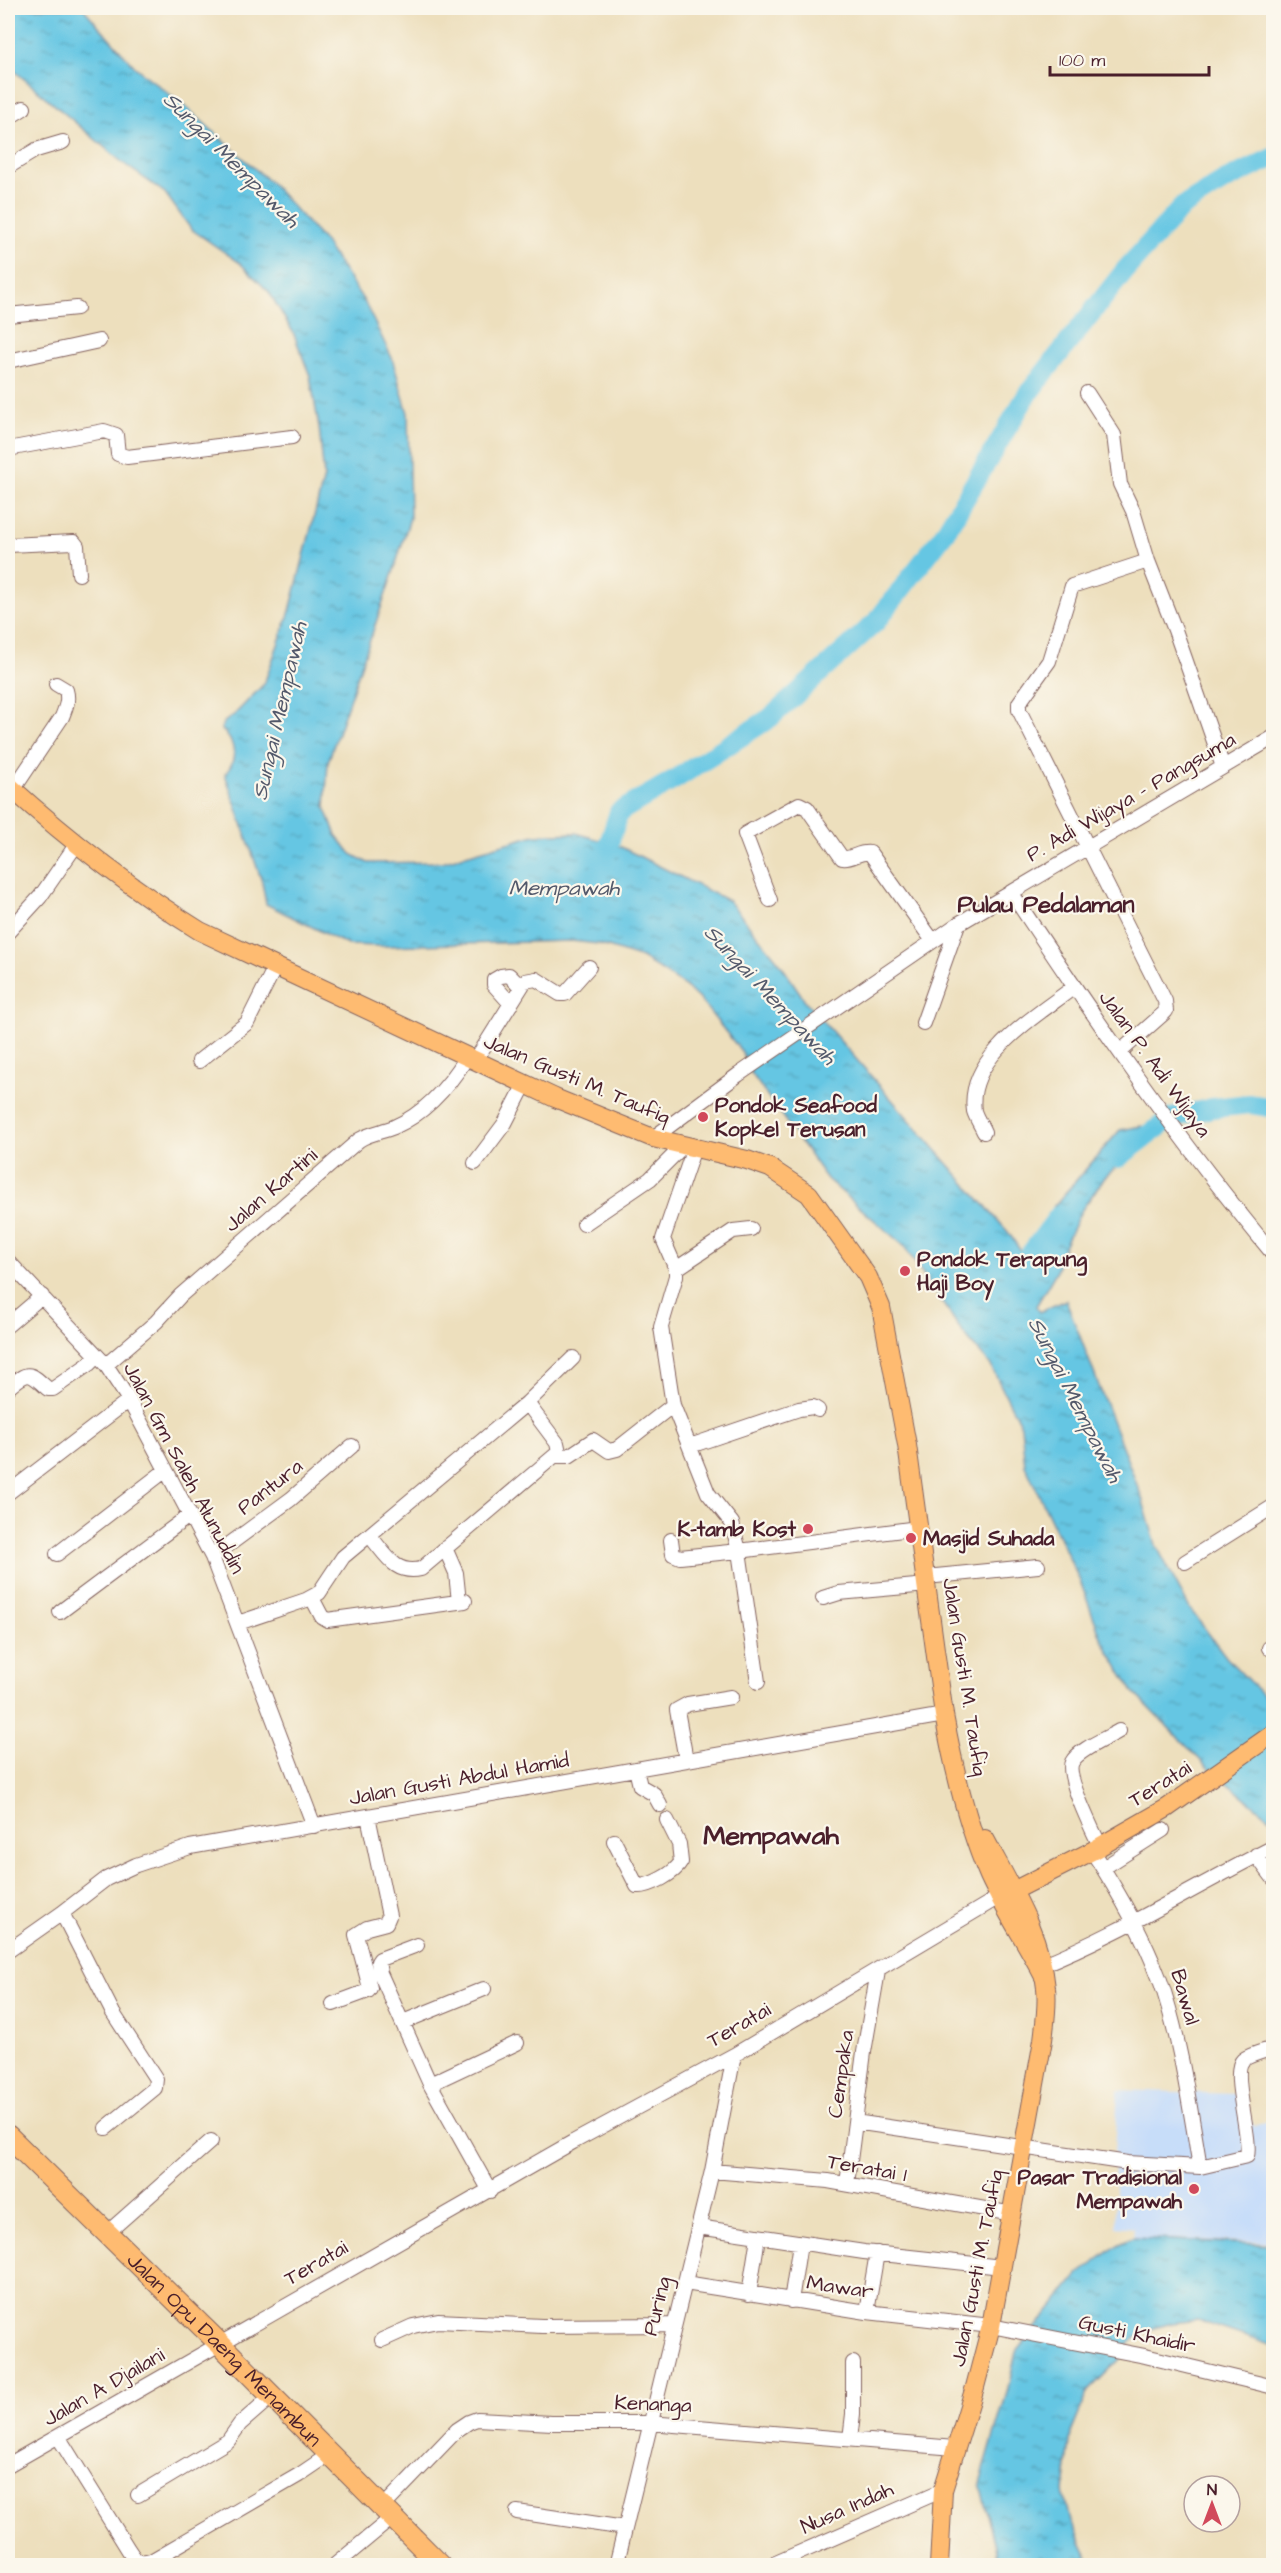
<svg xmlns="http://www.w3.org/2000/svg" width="1281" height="2573" font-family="'Architects Daughter',sans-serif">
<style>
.built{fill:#c7ddf9}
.water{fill:url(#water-ripples);stroke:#587287;stroke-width:1.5}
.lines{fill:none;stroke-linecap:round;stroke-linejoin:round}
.river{stroke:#65c6e3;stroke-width:20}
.minor-casing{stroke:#83625e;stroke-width:16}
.major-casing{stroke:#83625e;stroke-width:20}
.highway-casing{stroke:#83625e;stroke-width:23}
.minor{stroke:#fff;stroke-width:14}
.major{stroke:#febb71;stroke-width:18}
.highway{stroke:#febb71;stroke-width:21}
.poi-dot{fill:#d1495b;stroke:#fbf7ec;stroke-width:2}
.labels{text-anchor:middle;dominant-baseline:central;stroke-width:4.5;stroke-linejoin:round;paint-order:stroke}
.street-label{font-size:21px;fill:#4a1f2b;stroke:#fbf7ec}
.poi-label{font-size:21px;font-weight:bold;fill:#4a1f2b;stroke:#fbf7ec;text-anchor:start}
.water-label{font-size:22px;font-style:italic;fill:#53596b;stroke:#fbf7ec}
.quarter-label{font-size:24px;font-weight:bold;fill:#4a1f2b;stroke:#fbf7ec}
.district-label{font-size:27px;font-weight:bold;fill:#4a1f2b;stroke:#fbf7ec}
</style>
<defs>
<pattern id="water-ripples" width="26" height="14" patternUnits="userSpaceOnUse" patternTransform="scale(1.5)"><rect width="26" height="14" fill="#65c6e3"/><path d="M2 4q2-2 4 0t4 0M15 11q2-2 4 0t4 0" fill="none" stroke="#55a0b8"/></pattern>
</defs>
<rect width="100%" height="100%" fill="#fbf7ec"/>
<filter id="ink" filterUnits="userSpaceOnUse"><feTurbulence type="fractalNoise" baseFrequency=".0167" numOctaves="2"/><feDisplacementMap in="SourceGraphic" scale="12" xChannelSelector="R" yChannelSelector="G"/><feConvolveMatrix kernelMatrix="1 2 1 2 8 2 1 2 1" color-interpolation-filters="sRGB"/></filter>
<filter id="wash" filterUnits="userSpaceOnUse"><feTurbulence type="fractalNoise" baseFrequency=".008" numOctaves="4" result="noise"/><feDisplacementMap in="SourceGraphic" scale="24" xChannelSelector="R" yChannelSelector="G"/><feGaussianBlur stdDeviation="1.35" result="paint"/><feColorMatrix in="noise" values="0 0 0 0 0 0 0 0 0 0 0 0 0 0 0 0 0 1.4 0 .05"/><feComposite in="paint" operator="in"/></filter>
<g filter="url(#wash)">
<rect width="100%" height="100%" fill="#eddfbd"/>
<path class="built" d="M1118 2090 1236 2094 1254 2126 1273 2120V2243L1133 2238 1134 2228 1116 2226 1114 2151Z"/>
<path class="water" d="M8 8H83L135 67 187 108 271 183 324 241 364 301 392 358 408 413 410 518 394 570 328 762 325 807 336 835 351 854 368 863 442 862 535 835 576 833 619 846 729 901 779 962 806 1002 1008 1232 1020 1250 1031 1260 1035 1257 1040 1246 1054 1206 1120 1130 1142 1126 1136 1150 1105 1177 1081 1211 1065 1244 1056 1272 1036 1306 1039 1312 1066 1300 1142 1498 1156 1545 1190 1609 1227 1658 1273 1706V1821L1205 1765 1132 1690 1102 1640 1080 1581 1025 1465 1021 1426 990 1364 963 1333 904 1246 827 1179 751 1073 742 1052 701 1001 685 986 642 958 599 944 571 941 382 946 348 945 266 904 262 882 225 774C239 759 235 741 221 729L223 723 235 714 264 684 290 611 324 477 319 427 310 376 293 332 269 292 240 263 191 229 165 193 123 163 10 67 8 64Z
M1132 2238 1273 2245V2346L1197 2320 1172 2323 1147 2330 1129 2343 1119 2360 1089 2390 1071 2433 1064 2491 1071 2522 1092 2565H999L980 2483 1008 2389 1016 2352 1079 2274 1118 2245Z"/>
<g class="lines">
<path class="river" d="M601 869 619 812 677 778 770 718 876 622 944 534 1027 395 1126 269 1182 207 1224 181 1274 157
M1118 1158 1171 1118 1212 1108 1250 1104 1274 1108
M1013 1277 1060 1214"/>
</g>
</g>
<g filter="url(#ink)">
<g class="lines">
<g class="minor-casing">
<path id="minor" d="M8 118 24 108
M8 167 36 150 63 142
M8 315 77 308
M8 361 99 341
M1087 393 1114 435 1120 484 1133 511 1148 561 1175 630 1223 767
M8 449 104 431 116 435 118 454 127 457 292 437
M8 545 74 542 77 546 79 574
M13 790 62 717C66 707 69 700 66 690L56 684
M1011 892C1093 1016 1178 1140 1274 1255
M770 900 745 834 799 804 807 808 842 858C852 860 859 851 870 853L933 941
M8 932 40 897 76 845
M511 1004 494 985V980L501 976 509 975 520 986
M923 1023 958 924
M1120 1052 1163 1014 1166 1011 1165 1001 1019 710V703L1049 661 1072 586 1148 561
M199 1061 247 1023 275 967
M475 1061 525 981 536 979 560 994H565L589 967
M984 1132C981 1125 976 1118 974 1111 966 1056 1037 1016 1074 987
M653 1138 738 1075 958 924 1274 737
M694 1148 663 1239 676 1269V1276L661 1327 673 1405 708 1493 732 1523 739 1551 918 1528
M475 1163 505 1123 525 1084
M584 1224 650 1179 684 1145
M8 1261 106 1365 129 1400 212 1557 314 1826
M676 1269 733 1231 751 1229
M8 1325 42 1296
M106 1365 156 1322 181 1295 359 1140C370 1133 382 1132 394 1127 426 1113 449 1086 467 1057
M8 1388C29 1370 29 1372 48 1389H53L89 1364 97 1356
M690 1446 799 1409 813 1407 818 1410
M555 1456H569L593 1440 609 1451 617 1449 673 1405
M8 1493 129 1400
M369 1535C386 1554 394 1575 421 1569L559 1452 557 1443 527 1403
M671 1540 673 1554 680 1557 739 1551 758 1682
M445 1548 456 1573 459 1602
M57 1554 166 1470
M212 1557 291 1499 352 1446
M1185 1562 1274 1506
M926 1577 1038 1566
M312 1598 322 1617 327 1620 465 1601
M823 1598 839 1593 927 1585
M60 1612 190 1515
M238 1623 306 1600 319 1593 343 1557 527 1403 573 1358
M1269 1648 1274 1645
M686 1760 677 1710 688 1704 731 1697
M636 1769 640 1786 654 1794 660 1805
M614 1841 637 1886C650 1887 675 1873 681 1862L679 1844 667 1820
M1100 1846C1093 1831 1065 1775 1072 1762 1078 1750 1107 1738 1119 1731
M1092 1851C1118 1891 1143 1935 1160 1980 1180 2036 1190 2108 1200 2167
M1256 1855 1274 1879
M1103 1868 1163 1830
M62 1913 113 2013 156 2079 155 2088 106 2128
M417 1945 380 1959 378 1962 380 1973 430 2084 490 2191
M8 1951 62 1913 106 1879 136 1865 190 1847 944 1715
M1039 1966C1120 1934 1195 1886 1274 1847
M333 2004 368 1991 370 1988 356 1935 367 1928 386 1923 389 1916 368 1816
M403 2022 484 1989
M430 2084 517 2043
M855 2122 1128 2163 1200 2167 1247 2156C1252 2137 1230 2072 1243 2060 1250 2054 1265 2051 1274 2048
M712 2171 828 2181 1013 2214
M847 2184 864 2052 878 1971
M698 2227 864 2252 1002 2267
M106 2234 211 2141
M685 2283 867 2312 991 2326 1145 2356 1274 2387
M749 2294 758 2237
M791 2301 800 2243
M867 2312 877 2253
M382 2340 413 2326 438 2321 542 2326 674 2325
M59 2438 128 2549C135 2560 138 2565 151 2561L299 2475 330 2454
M850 2439 853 2414V2363
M8 2465 573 2142 734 2055 999 1897
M138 2495 228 2441 240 2424 272 2396
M383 2507 457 2430 469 2422 477 2419 552 2423H650L955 2448
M517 2512 625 2528
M334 2566 393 2517
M616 2566 712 2171 734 2055
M769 2566 943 2490"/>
</g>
<g class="major-casing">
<path id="major" d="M8 785C68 839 130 888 200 931L555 1098 653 1138 747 1160 770 1168 809 1194 868 1277 881 1307 907 1445 944 1715C954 1770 967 1825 989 1876 1005 1911 1027 1943 1044 1977
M1003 1896 1092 1851 1167 1808 1274 1733
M939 2566 943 2490 975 2387 991 2326 1043 2040C1045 2023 1048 2005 1046 1988 1041 1934 1010 1886 985 1839"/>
</g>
<g class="highway-casing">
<g id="highway">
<path id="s1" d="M8 2136 220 2344 441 2566"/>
</g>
</g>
<use href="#minor" class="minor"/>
<use href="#major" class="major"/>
<use href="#highway" class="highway"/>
</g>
</g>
<g class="poi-dot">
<circle cx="703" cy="1117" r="6"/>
<circle cx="905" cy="1271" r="6"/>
<circle cx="808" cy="1529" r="6"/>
<circle cx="911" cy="1538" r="6"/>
<circle cx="1194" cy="2189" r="6"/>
</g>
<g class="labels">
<g class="street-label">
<text transform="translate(1131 797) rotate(-30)">P. Adi Wijaya - Pangsuma</text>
<text transform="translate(1155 1064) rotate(54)">Jalan P. Adi Wijaya</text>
<text transform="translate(577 1079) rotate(23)">Jalan Gusti M. Taufiq</text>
<text transform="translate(271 1190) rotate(-41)">Jalan Kartini</text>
<text transform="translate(184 1468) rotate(62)">Jalan Gm Saleh Alunuddin</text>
<text transform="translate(270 1487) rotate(-38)">Pantura</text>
<text transform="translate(965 1677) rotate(81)">Jalan Gusti M. Taufiq</text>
<text transform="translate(459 1779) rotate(-10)">Jalan Gusti Abdul Hamid</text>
<text transform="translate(1160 1784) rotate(-32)">Teratai</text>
<text transform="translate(1185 1997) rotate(74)">Bawal</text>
<text transform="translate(739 2025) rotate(-30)">Teratai</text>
<text transform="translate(841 2074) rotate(-82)">Cempaka</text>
<text transform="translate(867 2168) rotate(10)">Teratai 1</text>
<text transform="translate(316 2263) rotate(-30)">Teratai</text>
<text transform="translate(977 2268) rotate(-79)">Jalan Gusti M. Taufiq</text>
<text transform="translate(840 2287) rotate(8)">Mawar</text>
<text transform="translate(657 2306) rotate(-76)">Puring</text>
<text transform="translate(1137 2334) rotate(12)">Gusti Khaidir</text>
<text stroke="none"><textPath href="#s1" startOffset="304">Jalan Opu Daeng Menambun</textPath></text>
<text transform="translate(104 2387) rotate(-30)">Jalan A Djailani</text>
<text transform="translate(653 2404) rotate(2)">Kenanga</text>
<text transform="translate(847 2508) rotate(-24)">Nusa Indah</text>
</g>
<g class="poi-label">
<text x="715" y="1105">Pondok Seafood<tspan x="715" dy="24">Kopkel Terusan</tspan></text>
<text x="917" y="1259">Pondok Terapung<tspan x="917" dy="24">Haji Boy</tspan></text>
<text x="796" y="1529" text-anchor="end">K-tamb Kost</text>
<text x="923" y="1538">Masjid Suhada</text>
<text x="1182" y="2177" text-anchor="end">Pasar Tradisional<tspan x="1182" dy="24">Mempawah</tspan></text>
</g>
<g class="water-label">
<text transform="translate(231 160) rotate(45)">Sungai Mempawah</text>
<text transform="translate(280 711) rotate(-77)">Sungai Mempawah</text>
<text x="564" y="888">Mempawah</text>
<text transform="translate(770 995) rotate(47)">Sungai Mempawah</text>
<text transform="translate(1075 1400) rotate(63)">Sungai Mempawah</text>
</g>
<g class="quarter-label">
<text x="1046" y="905">Pulau Pedalaman</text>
</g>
<g class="district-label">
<text x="771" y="1836">Mempawah</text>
</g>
</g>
<rect width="1281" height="2573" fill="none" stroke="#fbf7ec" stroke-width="30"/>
<g transform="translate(1212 2504)"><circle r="28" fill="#fbf7ec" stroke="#b4a19f" stroke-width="1.5"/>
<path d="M0-4.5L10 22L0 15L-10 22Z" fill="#d1495b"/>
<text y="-9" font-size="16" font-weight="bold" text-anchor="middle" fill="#4a1f2b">N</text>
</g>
<path d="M1050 66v9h159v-9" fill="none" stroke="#4a1f2b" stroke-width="3"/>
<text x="1059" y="66" font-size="18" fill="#4a1f2b" stroke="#fbf7ec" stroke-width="4.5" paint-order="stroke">100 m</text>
</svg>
